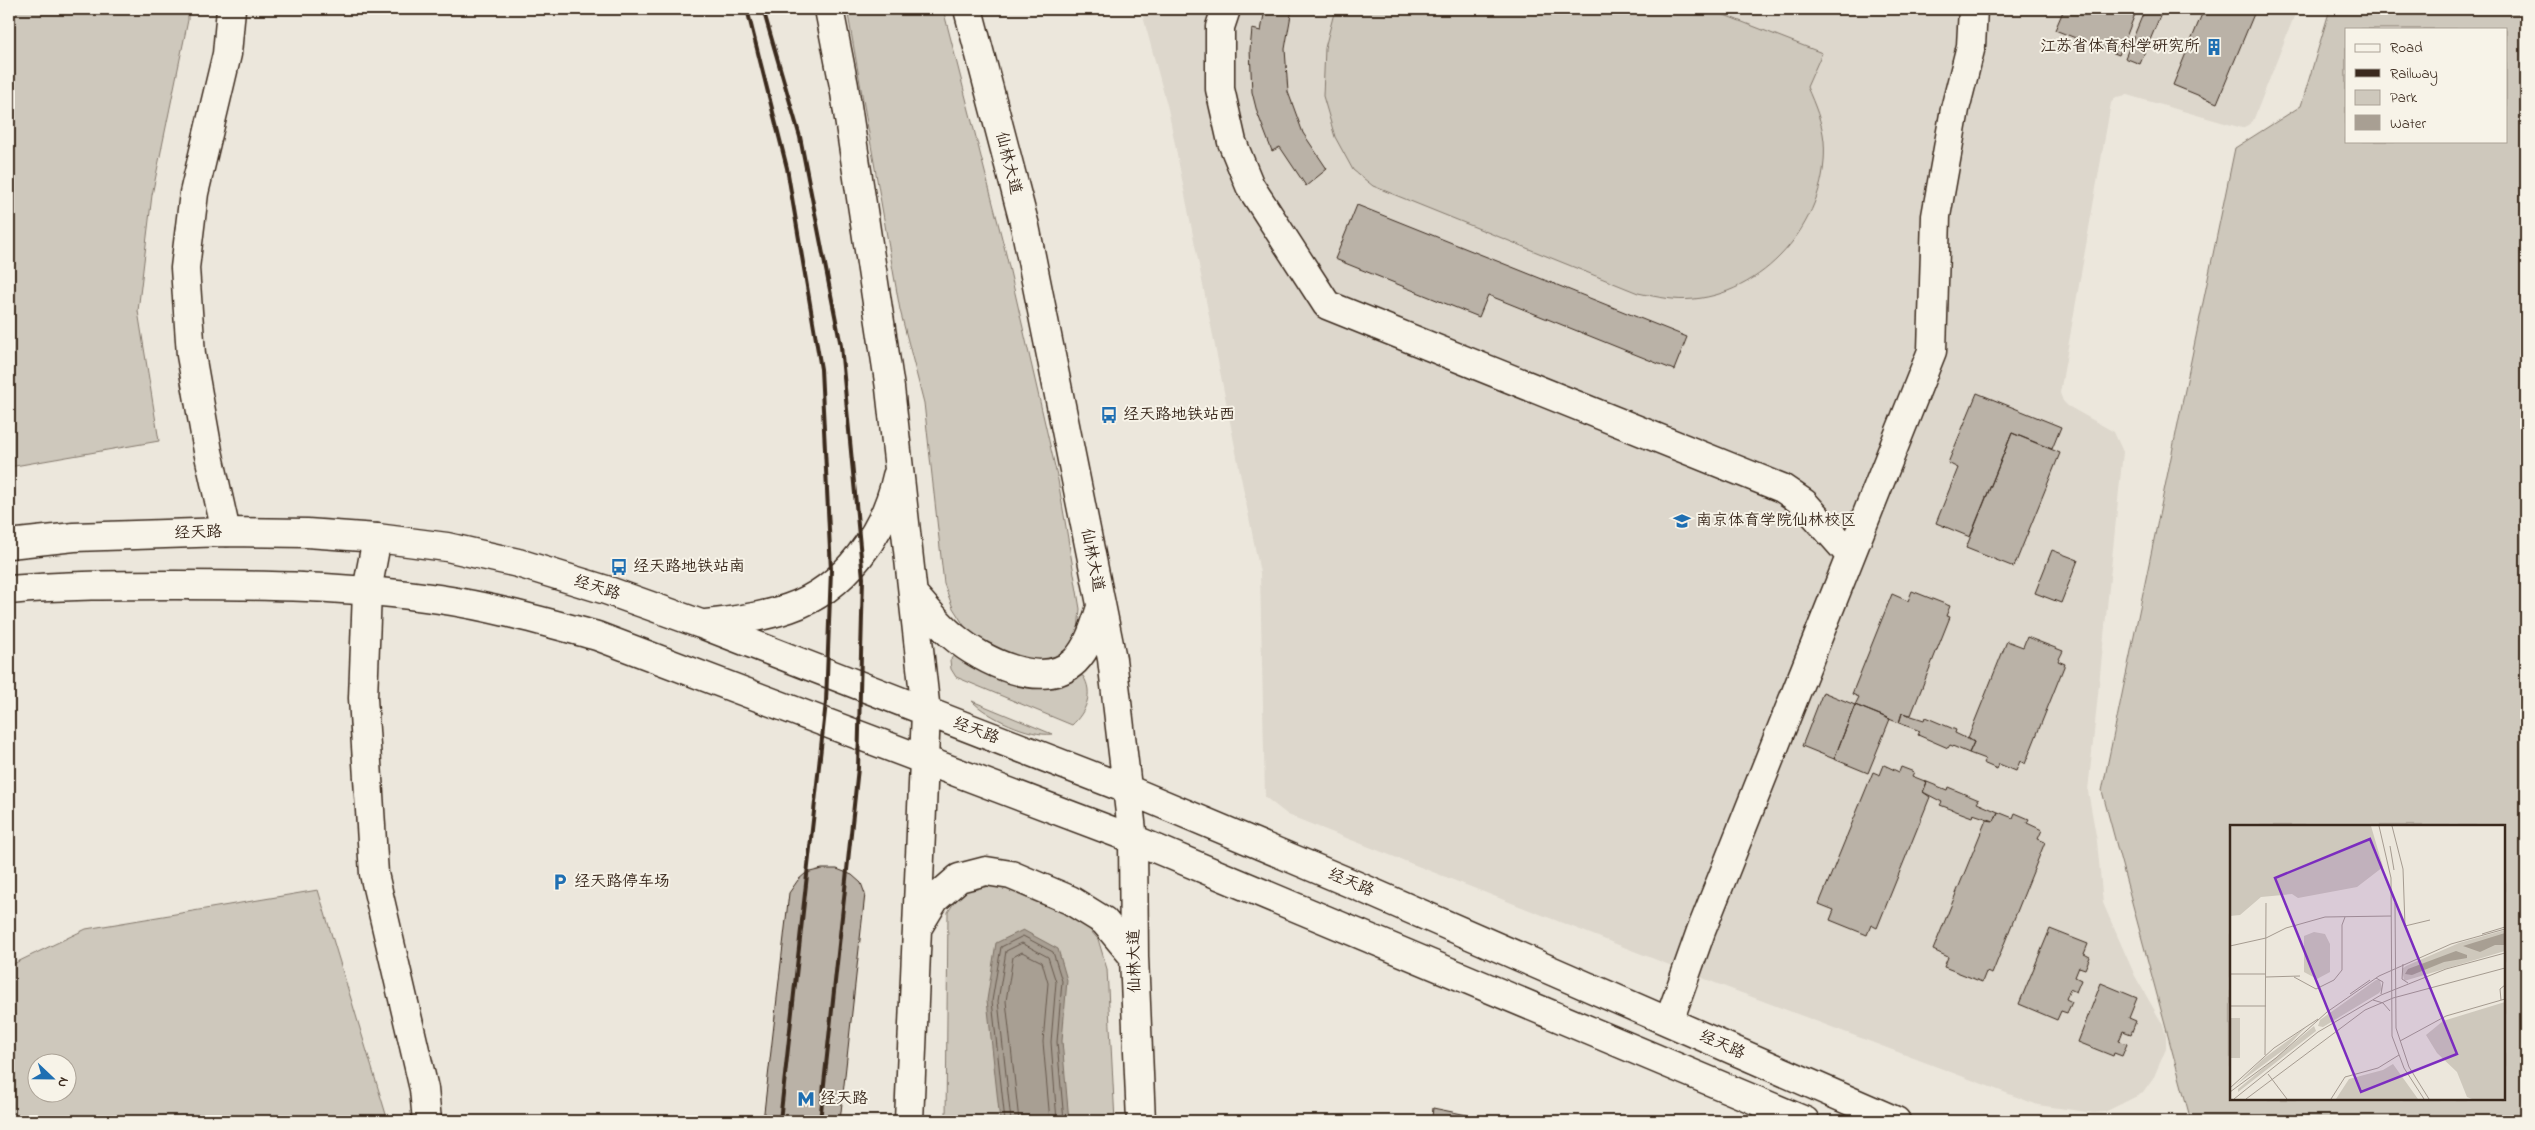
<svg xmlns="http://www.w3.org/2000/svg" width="2535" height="1130" font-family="'Indie Flower','LXGW WenKai TC',sans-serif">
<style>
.built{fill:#ddd7cc}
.green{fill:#cec8bc;stroke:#84796d;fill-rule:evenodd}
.water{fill:#a89f93;stroke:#7c7064}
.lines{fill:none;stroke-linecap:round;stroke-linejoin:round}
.shore{stroke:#67594d;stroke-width:1}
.building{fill:#bab2a7;stroke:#3b2a1e}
.minor-casing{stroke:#3b2a1e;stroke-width:31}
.major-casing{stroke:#3b2a1e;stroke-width:31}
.minor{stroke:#f7f3e8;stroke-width:28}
.major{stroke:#f7f3e8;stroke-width:28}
.rail{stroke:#3b2a1e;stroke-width:4}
.labels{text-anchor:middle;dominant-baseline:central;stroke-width:4;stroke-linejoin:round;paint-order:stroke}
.poi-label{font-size:16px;fill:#3b2a1e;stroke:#f7f3e8;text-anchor:start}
.street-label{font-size:16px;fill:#3b2a1e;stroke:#f7f3e8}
.inset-road{fill:none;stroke:#a59b90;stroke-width:1}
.view{fill:#7b2cbf;fill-opacity:0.15;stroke:#7b2cbf;stroke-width:2.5}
.inset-edge{fill:none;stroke:#3b2a1e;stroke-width:2.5}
</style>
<rect width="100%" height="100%" fill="#ece7dc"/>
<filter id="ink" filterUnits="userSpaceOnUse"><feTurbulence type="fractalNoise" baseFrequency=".02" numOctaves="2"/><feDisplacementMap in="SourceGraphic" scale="10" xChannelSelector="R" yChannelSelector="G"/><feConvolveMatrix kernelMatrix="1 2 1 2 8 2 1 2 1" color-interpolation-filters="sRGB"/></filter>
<g filter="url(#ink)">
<path class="built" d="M1141 9H2297L2253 121 2248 125 2242 128 2127 95 2116 97 2111 103 2060 393 2063 401 2068 406 2114 432 2123 452 2088 791 2097 841 2103 903 2135 976 2163 1025 2166 1035V1049L2153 1079 2143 1093 2105 1112 2094 1113 2038 1105 1723 986 1288 815 1265 797 1260 573 1168 109Z"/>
<path class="green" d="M9 9H188V20L152 195 138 311 159 441 9 467Z
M847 9H943L1006 254 1058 480 1080 609 1078 631 1066 650 1050 661 1028 666 970 635 953 608 944 584 924 403 900 310Z
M1335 9H1709L1822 53 1807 87C1815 105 1822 122 1824 141 1830 216 1769 292 1694 299 1675 301 1657 297 1638 293L1373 186 1353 170 1335 137 1323 96 1325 48Z
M2330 9H2526V1121H2191L2102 791 2235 148 2301 106ZM2346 29H2506V141H2346ZM2504 826V1099H2231V826Z
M956 653 1083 676C1094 693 1086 712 1072 725L956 677 951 669 950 660Z
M972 701 1052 734C1030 737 987 717 972 701Z
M998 883 1081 920 1098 939 1107 969 1115 1121H946L948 912C964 886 969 888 998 883Z
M318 890 388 1121H9V966L86 929ZM38 1062H68V1092H38Z"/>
<path class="water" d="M1023 930 1058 949 1067 980 1062 1041 1069 1121H1000L987 1000 996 943Z"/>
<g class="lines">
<path class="shore" d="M1005 1121 992 1001 1001 947 1023 936 1053 952 1062 981 1057 1042 1064 1121
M1011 1121 998 1001 1006 951 1022 943 1048 957 1056 982 1051 1042 1057 1121
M1019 1121 1006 1001 1013 957 1022 952 1042 962 1048 983 1043 1042 1050 1121"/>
</g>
<path class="building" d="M1265 9H1292L1285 49 1288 92 1303 133 1327 169 1306 186 1280 147 1272 151 1257 112 1252 92 1250 50 1252 29 1261 31Z
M2064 9H2137L2119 55 2055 30Z
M2145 9H2163L2140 64 2125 58Z
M2204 9H2256L2217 103 2173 85Z
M1357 205 1687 337 1674 370 1488 295 1479 317 1335 259Z
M1977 393 2061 427 2052 449 2012 433 1970 537 1936 523 1958 468 1948 463Z
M2012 433 2060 453 2014 567 1966 548Z
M2052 550 2078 560 2061 603 2035 593Z
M1912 591 1950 606 1946 616 1950 617 1911 715 1902 713 1899 723 1855 705 1859 697 1852 694 1892 594 1908 601Z
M2027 637 2063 651 2058 661 2065 664 2025 764 2020 761 2016 771 1999 764 1997 769 1983 763 1985 759 1969 753 1974 742 1968 738 2007 641 2023 647Z
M1823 692 1855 705 1834 759 1802 746Z
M1855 705 1890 719 1868 773 1834 759Z
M1902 713 1924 720 1925 717 1956 730 1955 733 1974 742 1969 753 1950 745 1948 748 1918 735 1920 731 1899 723Z
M1884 765 1899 772 1901 767 1914 772 1912 776 1927 782 1923 792 1930 797 1877 928 1871 925 1867 935 1830 920 1834 910 1819 904 1873 772 1880 775Z
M1927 782 1947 790 1948 787 1979 800 1977 803 1998 812 1994 821 1973 814 1972 817 1940 805 1942 802 1923 792Z
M1998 812 2013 818 2015 813 2029 819 2027 823 2042 830 2038 839 2045 842 1992 974 1986 972 1982 982 1944 967 1948 957 1933 950 1986 820 1994 821Z
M822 869H837L852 875 861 883 865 894 840 1121H763L789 893 798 880 806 873Z
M2050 929 2088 944 2084 954 2090 957 2085 969 2079 967 2075 977 2081 980 2076 992 2070 989 2066 999 2072 1002 2067 1013 2061 1011 2057 1020 2019 1004Z
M2101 983 2137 998 2129 1018 2136 1021 2131 1034 2123 1031 2119 1041 2127 1044 2122 1056 2114 1053 2113 1056 2078 1042Z
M1433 1108 1467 1115 1466 1121H1426L1427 1116 1432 1117Z"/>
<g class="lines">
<g class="minor-casing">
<path id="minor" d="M1226 9 1220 27V89L1232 142 1250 186 1327 305 1782 488 1804 503 1850 555
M226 532 208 451 191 355 185 268 194 193 227 54 231 9
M377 538 367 591 363 698 374 874 424 1089 427 1121
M1669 1021 1701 931 1932 351 1936 216 1955 109 1971 46 1973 9"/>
</g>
<g class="major-casing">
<path id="major" d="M829 9 844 86 890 388 926 712 909 1121
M968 9 1025 226 1112 659 1133 839 1134 957 1141 1121
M9 544 74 537 226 532 307 533 377 538 447 547 518 563 606 590 701 624 1129 790 1355 885 1896 1121
M9 590C64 585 119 585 175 585 263 585 351 586 439 599 493 607 545 622 597 636L1133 839 1805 1121
M914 595C927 609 939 625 954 637 981 660 1043 692 1075 661 1089 647 1095 625 1101 607
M706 624C735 621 763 617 789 608 845 589 885 532 897 476
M918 927 935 899 959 878 986 871 1011 875 1070 900 1104 921 1134 957"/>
</g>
<use href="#minor" class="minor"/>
<use href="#major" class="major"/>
<path class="rail" d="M747 9 787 168 821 369 831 570 826 702 780 1121
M763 9 800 137 841 346 863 578 858 768 820 1121"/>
</g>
</g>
<defs>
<g id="building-bare" transform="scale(1.35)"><path d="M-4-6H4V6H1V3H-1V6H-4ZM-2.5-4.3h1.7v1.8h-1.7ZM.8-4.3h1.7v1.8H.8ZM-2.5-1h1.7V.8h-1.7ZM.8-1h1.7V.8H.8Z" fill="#1f6fb2" stroke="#f7f3e8" stroke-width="2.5" paint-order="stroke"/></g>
<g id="bus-bare" transform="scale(1.35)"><path d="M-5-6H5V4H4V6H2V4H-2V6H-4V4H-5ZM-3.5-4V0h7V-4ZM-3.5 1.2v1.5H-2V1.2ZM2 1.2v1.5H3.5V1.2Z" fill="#1f6fb2" stroke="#f7f3e8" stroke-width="2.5" paint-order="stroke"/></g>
<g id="university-bare" transform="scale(1.35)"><path d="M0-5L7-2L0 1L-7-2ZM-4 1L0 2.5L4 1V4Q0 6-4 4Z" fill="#1f6fb2" stroke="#f7f3e8" stroke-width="2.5" paint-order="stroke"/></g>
<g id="parking-bare" transform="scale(1.35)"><path d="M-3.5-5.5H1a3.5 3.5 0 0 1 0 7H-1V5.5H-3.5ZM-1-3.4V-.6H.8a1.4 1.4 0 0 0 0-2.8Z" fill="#1f6fb2" stroke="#f7f3e8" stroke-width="2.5" paint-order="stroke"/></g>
<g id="metro-bare" transform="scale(1.35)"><path d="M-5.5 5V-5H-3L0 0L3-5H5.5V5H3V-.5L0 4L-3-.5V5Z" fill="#1f6fb2" stroke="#f7f3e8" stroke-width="2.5" paint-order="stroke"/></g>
</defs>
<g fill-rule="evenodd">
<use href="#building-bare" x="2214" y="47"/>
<use href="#bus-bare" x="1109" y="415"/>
<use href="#university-bare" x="1682" y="521"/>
<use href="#bus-bare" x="619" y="567"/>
<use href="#parking-bare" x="560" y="882"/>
<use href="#metro-bare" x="806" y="1099"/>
</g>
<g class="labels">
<g class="poi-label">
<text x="2200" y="47" text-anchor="end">江苏省体育科学研究所</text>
<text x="1123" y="415">经天路地铁站西</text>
<text x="1696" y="521">南京体育学院仙林校区</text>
<text x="633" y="567">经天路地铁站南</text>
<text x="574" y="882">经天路停车场</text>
<text x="820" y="1099">经天路</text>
</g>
<g class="street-label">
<text transform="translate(1008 163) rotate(76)">仙林大道</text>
<text transform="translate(198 533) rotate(-2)">经天路</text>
<text transform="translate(1092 560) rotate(79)">仙林大道</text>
<text transform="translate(597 588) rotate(18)">经天路</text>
<text transform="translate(976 731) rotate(21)">经天路</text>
<text transform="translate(1351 883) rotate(23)">经天路</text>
<text transform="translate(1135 961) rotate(-91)">仙林大道</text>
<text transform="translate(1722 1045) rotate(24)">经天路</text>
</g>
</g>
<g transform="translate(2230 825)">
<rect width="275" height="275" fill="#ece7dc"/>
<path d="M0 1H141L153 42 127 62 68 73 62 69 31 72 10 90 0 91ZM275 105V126L174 156 172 144 176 141 229 118ZM84 107 95 109 100 119V147L87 154 74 147V111ZM146 155H150L152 164 149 168 93 202 88 201 90 195ZM275 177V274H242L237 272 227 247 207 228 196 210 213 196ZM0 193H10V233H0ZM84 201 86 206 8 267V264ZM76 202 56 223 6 260 33 234ZM163 239 188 274H106L119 254 153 245Z" fill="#cec8bc"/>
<path d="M275 108V120H265L250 127 233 121ZM226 126 237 130V133L214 137 182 150 175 149 178 144Z" fill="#a89f93"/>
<path class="inset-road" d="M149 1 161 53 162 211 174 243 194 274M162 1 173 44 175 101 200 95M160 21 164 45M165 78 166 203 179 242 199 274M252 109 275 102M0 121 36 113 56 103 95 92 161 91M173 139 172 154 178 158M0 149H36M36 152 70 151M64 152 86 164 104 155 112 145V100L115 92M146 153 153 157 151 169M120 169 140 155M143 175 153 178 160 186M271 175 270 164 275 160M0 181H36M170 216 216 191 275 174M35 230 36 78M38 249 57 274M0 263 44 223 88 194M0 267 46 233 97 187 149 151 221 119 275 104M4 274 88 207 151 170 216 144 275 128M16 274 135 185 163 173 275 143M101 274 115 252 148 243 169 230"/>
<path class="view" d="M140 14 227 229 131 267 45 53Z"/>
<rect width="275" height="275" class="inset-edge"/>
</g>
<rect width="2535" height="1130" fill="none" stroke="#f7f3e8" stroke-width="30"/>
<rect x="15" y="15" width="2505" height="1100" fill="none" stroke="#3b2a1e" stroke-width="2" filter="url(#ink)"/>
<rect x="2345" y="28" width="162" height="115" fill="#f7f3e8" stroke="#aca397"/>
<rect x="2355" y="44" width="25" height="8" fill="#f7f3e8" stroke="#aca397"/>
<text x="2390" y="52" font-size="15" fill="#3b2a1e">Road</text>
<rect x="2355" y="69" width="25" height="8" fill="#3b2a1e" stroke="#aca397"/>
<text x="2390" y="78" font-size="15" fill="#3b2a1e">Railway</text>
<rect x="2355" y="90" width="25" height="15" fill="#cec8bc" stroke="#aca397"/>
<text x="2390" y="102" font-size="15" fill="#3b2a1e">Park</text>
<rect x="2355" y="115" width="25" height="15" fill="#a89f93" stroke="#aca397"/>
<text x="2390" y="128" font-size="15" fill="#3b2a1e">Water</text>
<g transform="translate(52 1078) rotate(112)"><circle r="24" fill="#f7f3e8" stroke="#aca397"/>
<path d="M0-4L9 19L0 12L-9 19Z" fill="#1f6fb2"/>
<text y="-8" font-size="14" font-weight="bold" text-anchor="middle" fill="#3b2a1e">N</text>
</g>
</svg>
